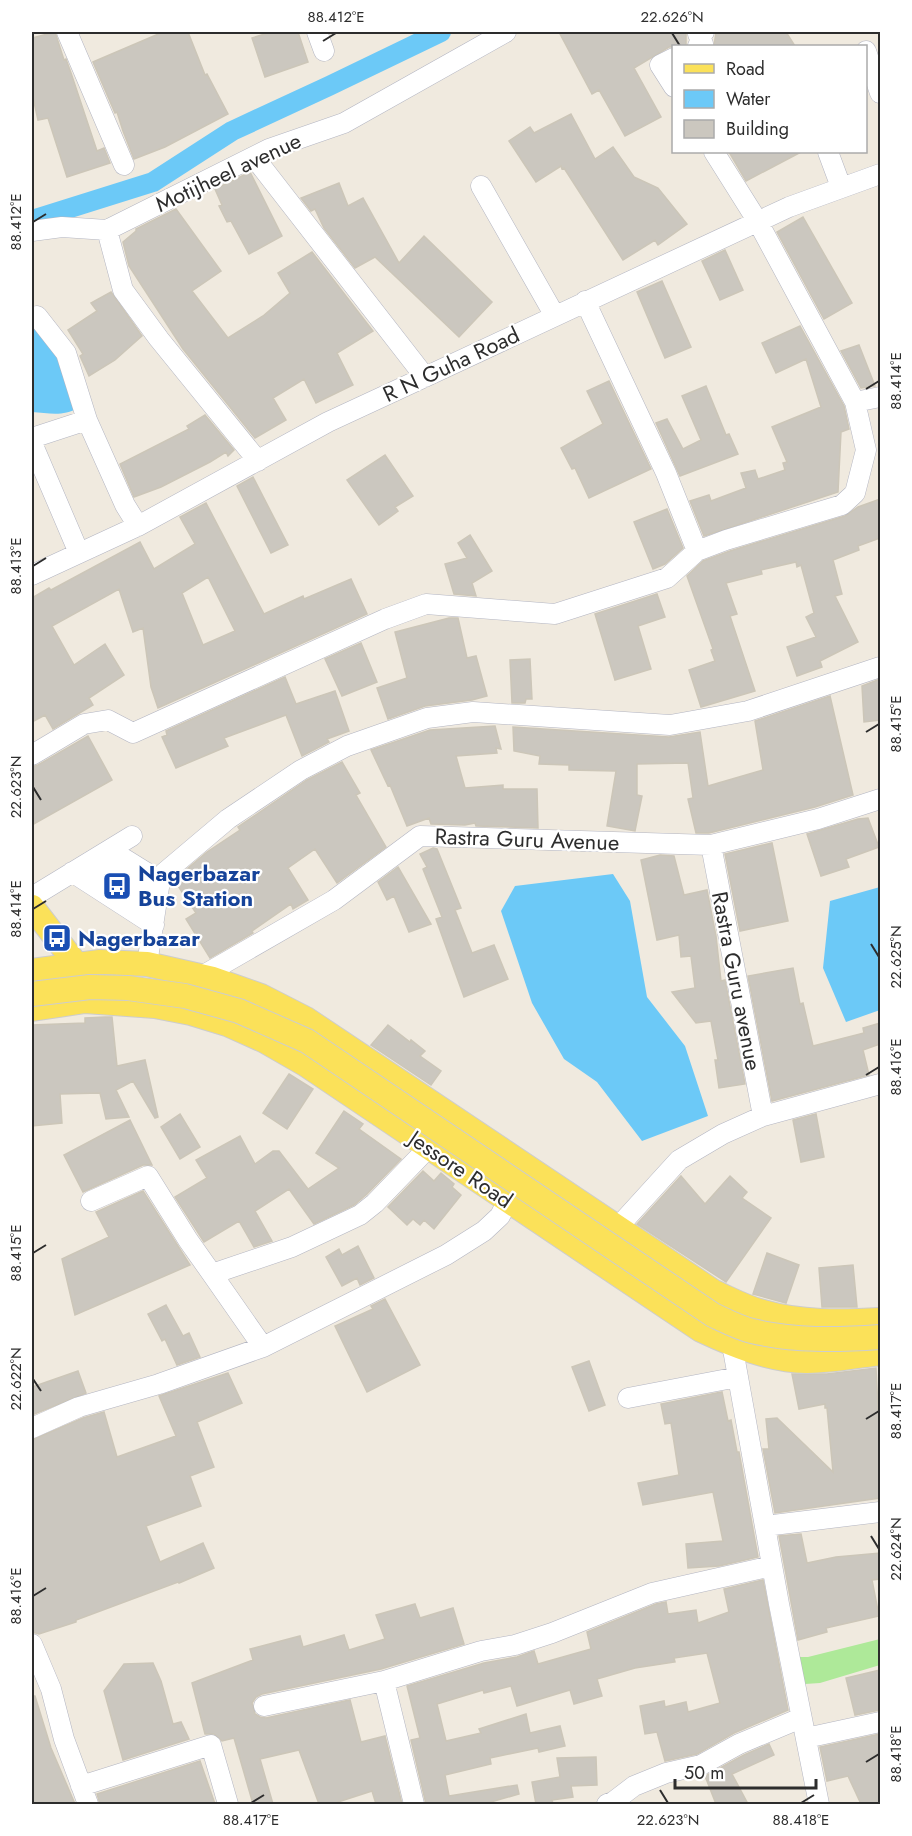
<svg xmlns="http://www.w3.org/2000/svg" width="912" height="1836" font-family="Jost,sans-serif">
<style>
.green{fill:#aee999}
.water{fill:#6cc9f7}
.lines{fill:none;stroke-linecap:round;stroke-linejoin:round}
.canal{stroke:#6cc9f7;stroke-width:20}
.building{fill:#cbc7bf;stroke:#ccc6b8;stroke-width:1.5;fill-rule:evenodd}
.minor-casing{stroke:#b3b5c2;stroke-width:21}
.major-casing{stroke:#cdcdcd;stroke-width:26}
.minor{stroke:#fff;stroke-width:20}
.major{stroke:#fbe159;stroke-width:24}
.major-bridge-casing{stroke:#cdcdcd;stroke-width:26;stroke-linecap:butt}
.major-bridge{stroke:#fbe159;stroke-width:24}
.ticks{fill:none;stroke:#2d2d2d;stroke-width:2}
.labels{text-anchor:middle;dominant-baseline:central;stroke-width:4.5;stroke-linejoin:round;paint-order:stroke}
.street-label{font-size:22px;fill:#2d2d2d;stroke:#fff}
.transit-label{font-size:22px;font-weight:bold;fill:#164399;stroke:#fff;text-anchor:start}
.neatline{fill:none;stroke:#2d2d2d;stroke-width:2}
.ticks-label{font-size:15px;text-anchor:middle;fill:#2d2d2d}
</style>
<rect width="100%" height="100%" fill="#f0eadf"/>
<path class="green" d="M880 1639V1665L820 1683 805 1684 796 1657H808Z"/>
<path class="water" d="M32 321 46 329 78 408C63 417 48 413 32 412Z
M613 874 630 901 647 997 685 1046 708 1116 642 1141 597 1082 564 1059 532 1003 501 911 515 886Z
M880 887V1010L846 1022 823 968 830 901Z"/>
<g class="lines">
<path class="canal" d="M32 220 153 182 232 131 329 86 441 32"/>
</g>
<path class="building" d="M55 32 64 60 66 59 71 73 97 151 104 148 110 163 67 177 48 118 38 120 32 93V38Z
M163 32H188L205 75 207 74 228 114 165 147 134 159 123 131 117 112 115 113 93 62Z
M271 32H298L308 62 265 77 252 38Z
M559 32H686V46L669 47 634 68 661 117 625 136 599 90 592 94Z
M716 32H786L795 46H714Z
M571 114 595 159 613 147 634 177 658 188 687 224 658 245 655 240 623 260 564 168 562 169 561 166 536 182 509 141 530 127 534 133Z
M729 152H801L746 181Z
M250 172 282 236 249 254 231 221 227 222 219 206 222 205 215 189Z
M339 183 348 206 363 198 399 263 424 236 492 302 459 337 375 257 355 268 324 228 315 209 311 211 301 198Z
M176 209 221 271 192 291 228 338 263 316 290 293 278 273 312 252 373 331 337 353 353 385 316 403 304 379 273 398 286 420 255 438 183 349 129 266 123 242 136 231V229Z
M803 217 852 303 824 319 777 232Z
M725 250 743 290 720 300 702 261Z
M662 281 691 347 665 358 637 292Z
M111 292 142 336 115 360 89 376 80 356 83 354 68 330 97 311 91 303Z
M800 326 844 406 849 429 841 432 838 492 704 536 690 501 709 495 711 501 746 488 741 473 755 470 758 479 785 470 783 463 787 462 772 427 821 407 806 359 776 373 762 343Z
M859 345 875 386 861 388 841 351Z
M609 381 651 469 589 498 575 468 572 469 561 448 603 424 587 391Z
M706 386 726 435 729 434 738 454 680 476 656 423 667 419 683 449 701 440 682 396Z
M205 415 234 450 228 456 226 452 210 462 161 487 134 497 120 464 189 429 187 426Z
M385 455 413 496 395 507 398 511 379 525 347 480Z
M253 477 288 545 271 553 237 486Z
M880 499V538L858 546 859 550 833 560 842 594 835 596 858 642 820 661 822 667 797 676 787 647 816 637 806 617 814 613 801 565 797 567 796 562 761 570 762 574 726 583 737 614 730 616 755 691 701 707 689 670 715 661 711 650 713 649 687 576 703 561 730 551 845 516 858 507Z
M206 503 264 614 303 596 304 599 351 579 367 614 158 708 151 687 143 628 133 632 119 589 52 626 74 665 105 644 124 675 89 698 93 705 53 729 45 715 32 722V598L49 588 51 590 140 542 154 569 195 544 180 517ZM208 577 235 631 203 645 182 593Z
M667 509 683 548 665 564 653 569 634 522Z
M470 535 492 571 472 583 476 596 454 594 445 564 467 558 458 543Z
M657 594 665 617 638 626 651 669 615 680 595 614Z
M449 618H458L467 658 476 656 487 696 472 700 425 706 388 719 377 688 407 678 395 632Z
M361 643 377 682 342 696 325 659Z
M530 659 532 699H526L525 703H512L510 660Z
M285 677 296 704 335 691 349 731 327 739 329 742 302 756 286 715 224 738 228 746 176 768 162 737 167 735 166 731Z
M880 679V720L864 722 862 686Z
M830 696 853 795 815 807 709 833H696L688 799 693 798 688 763 637 764V795L642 796 635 831 607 826 616 771 569 770V765L539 764 540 756 514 751 513 727 669 737 700 732 708 786 763 770 755 721Z
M495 726 501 749 496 748 497 753 456 756 465 788 503 785V789H537L538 828 476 826 475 823 465 825 431 824 429 818 407 826 390 785 388 786 371 750 430 730Z
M88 736 112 780 32 825V767L38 765Z
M342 762 360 793 356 795 386 847 337 883 315 849 288 868 308 900 293 909 291 904 252 931 253 933 210 958 186 919 196 913 174 880 207 852 240 830 238 827 307 780Z
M868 818 879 847 846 859 849 867 821 876 807 834 858 819Z
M772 843 788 921 740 931 725 854Z
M433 848 437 849 461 908 455 910 472 953 494 945 508 979 464 997 436 919 442 917 423 869 427 867 420 854Z
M660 855 674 856 684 895 707 890 716 936 721 981 725 980 745 1084 719 1088 715 1060H718L711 1021 696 1023 672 992 695 988 691 956 681 957 679 935 657 940 641 860Z
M398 867 431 924 409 932 394 896 387 900 378 882Z
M793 968 800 1004 803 1003 813 1046 864 1033 863 1028 880 1023V1044L863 1050 869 1075 772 1101 748 976Z
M105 1017H112L117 1066 145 1060 158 1117 155 1118 133 1081 116 1090 129 1117 106 1119 100 1093 60 1094 62 1123 32 1126V1025L85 1023V1018Z
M388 1025 410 1042 411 1040 425 1051 420 1056 441 1071 431 1085 371 1045Z
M289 1074 313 1089 287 1129 263 1113Z
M344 1111 363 1124 359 1129 401 1159 367 1194 354 1205 314 1224 289 1189 255 1211 272 1241 254 1247 239 1221 204 1242 175 1197 207 1178 196 1160 240 1136 255 1164 273 1151H279L308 1189 339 1168 316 1153Z
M180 1114 200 1147 180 1159 161 1127Z
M816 1114 824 1157 801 1162 793 1120Z
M130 1120 152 1165H143L83 1192 64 1155Z
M423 1171 434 1181 441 1173 454 1184 452 1187 461 1195 434 1229 424 1220 420 1225 413 1219 407 1225 388 1207Z
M681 1176 705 1204 730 1176 747 1192 742 1198 771 1218 726 1282 637 1224Z
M143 1191 190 1265 75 1315 62 1259 109 1237 96 1212Z
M358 1246 374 1278 360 1285 357 1278 342 1286 326 1257 339 1249 342 1255Z
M767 1253 799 1265 786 1303 753 1294Z
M853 1265 857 1307H822L819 1268Z
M385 1299 420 1365 367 1392 335 1326 373 1309 371 1306Z
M166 1305 183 1336 189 1333 200 1357 177 1365 165 1339 162 1341 148 1314Z
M589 1361 605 1405 589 1411 572 1367Z
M876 1368 880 1448V1498L775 1513 763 1449H769L766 1419 777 1418 833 1472 827 1408H825V1404L799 1409 792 1374H827Z
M78 1371 86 1393 32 1415V1387Z
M228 1373 242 1403 197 1422 214 1467 190 1476 201 1506 146 1526 160 1562 203 1543 214 1568 179 1583 178 1582 76 1620V1622L39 1634 32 1632V1440L83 1418 104 1412 117 1457 176 1436 159 1396Z
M722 1392 728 1421 731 1420 737 1452H739L758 1557 719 1566 688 1568 686 1544 723 1541 713 1492 643 1505 638 1483 679 1475 671 1423 665 1424 661 1404Z
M801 1534 807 1563 836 1557 880 1553V1579L872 1580 879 1616 826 1628 827 1632 798 1640 779 1536Z
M763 1580 788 1710 734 1733 697 1754 665 1761 657 1732 645 1734 640 1706 664 1701 665 1707 686 1702 688 1712 720 1703 707 1653 674 1658 675 1662 635 1668 597 1679 602 1696 574 1704 570 1690 517 1706 511 1686 484 1693 483 1690 437 1704 446 1741 481 1733 479 1729 526 1714 530 1733 560 1726 565 1746 539 1752 538 1748 490 1758 491 1764 445 1775 449 1796 517 1785 519 1794 484 1804H426L411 1740 420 1738 407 1686 484 1663 517 1657 534 1651 538 1664 591 1649 587 1632 656 1604 666 1602 668 1614 696 1610 698 1623 729 1612 724 1589Z
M415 1604 420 1618 453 1608 464 1644 381 1669 262 1694 256 1697 252 1703 255 1714 260 1717 266 1718 350 1700 361 1742 385 1736 402 1804H376L372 1791 338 1802 339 1804H319L299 1750 260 1759 273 1804H253L234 1738 222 1741 214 1734H205L192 1683 253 1660 250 1649 300 1636 303 1647 344 1635 349 1650 385 1639 376 1615Z
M153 1663 161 1681 173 1724 181 1722 189 1739 123 1760 104 1691 124 1664Z
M880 1670V1710L855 1715 846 1678Z
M32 1696H35L51 1748 75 1804H32Z
M880 1734V1804H861L848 1776 827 1781 820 1747Z
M769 1744 774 1755 732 1774 748 1804H716L705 1776 744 1755Z
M596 1757 597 1785 571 1786 573 1797 552 1800 553 1804H536L532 1782 560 1777 557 1758Z
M200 1761 215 1804H100L97 1794Z"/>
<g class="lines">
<g class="minor-casing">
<path id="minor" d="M67 32 124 165
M317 32 324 51
M698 46 703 44 698 34 704 32
M866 51 880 93
M674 58 660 65 674 87
M828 152 841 187
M254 157 425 377
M481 186 555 316
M107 230 123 290 159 339 258 461
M32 231 62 227 107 230 269 149 344 123 506 32
M585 301 666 473 697 551
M32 319 37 316 66 353 87 420 125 505 138 526
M855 402 880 397
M32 438 87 420
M32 443 79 553
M32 575 138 526 328 422 425 377 789 207 880 174
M32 755 84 724 108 720 133 733 385 619 426 604 555 614 667 578 697 551 726 540 842 505 855 493 866 450 855 402 758 222 714 152
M711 845 763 1116
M110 850 160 881
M91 861 157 903
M72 872 154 925
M32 897 132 836
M147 964 160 881 164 873 228 819 301 770 347 746 427 718 473 712 670 725 748 711 880 667
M199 985 202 976 334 900 420 836 711 845 818 819 880 799
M91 1201 148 1176 188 1240 212 1274 292 1247 360 1215 375 1203 429 1147
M618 1227 679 1160 723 1134 763 1116 880 1084
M212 1274 263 1347
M734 1333 732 1344 779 1604 819 1804
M628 1398 738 1377
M32 1428 79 1407 159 1384 263 1347 446 1255 484 1231 500 1216 508 1200
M765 1526 880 1512
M32 1644 51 1689 64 1739 88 1804
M264 1706 384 1681
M806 1738 880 1722
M81 1786 211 1745 228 1804
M414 1804 384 1681 481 1651 515 1645 552 1633 652 1593 772 1566
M607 1804 613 1802 634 1786 666 1773 701 1765 739 1744 801 1718"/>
</g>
<g class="major-casing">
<path id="major" d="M32 907 76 964 79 975
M32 971 100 962 147 964 213 979 261 996 306 1019 714 1292C730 1299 746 1308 763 1312 800 1323 842 1322 880 1320
M32 1009 85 1001 155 1006 191 1013 227 1024 265 1041 305 1064 701 1330C735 1346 769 1360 807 1361 831 1361 857 1356 880 1353"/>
</g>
<use href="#minor" class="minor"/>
<use href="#major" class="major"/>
<g class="major-bridge-casing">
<path id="major-bridge" d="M32 994 90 987 128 988 185 996 239 1011 307 1041 713 1315C726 1321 739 1328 752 1331 794 1341 837 1340 880 1337"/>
</g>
<use href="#major-bridge" class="major-bridge"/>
</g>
<path class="ticks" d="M672 33 680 46M323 41 336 33M33 222 46 214M866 389 879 381M33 566 46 558M866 732 879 724M33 787 41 800M33 909 46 901M871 944 879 957M866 1075 879 1067M33 1253 46 1245M33 1379 41 1391M866 1419 879 1411M871 1536 879 1549M33 1596 46 1588M866 1762 879 1754M660 1790 668 1803M251 1803 264 1795M801 1803 814 1795"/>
<defs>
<g id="bus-square" transform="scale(1.5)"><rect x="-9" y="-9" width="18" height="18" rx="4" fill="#1a4fb4" stroke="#fff"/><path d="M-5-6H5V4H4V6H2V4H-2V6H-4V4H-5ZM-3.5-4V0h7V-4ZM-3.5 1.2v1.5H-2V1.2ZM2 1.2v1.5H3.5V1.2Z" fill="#fff"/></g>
</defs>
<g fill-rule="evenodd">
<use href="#bus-square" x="117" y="886"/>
<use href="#bus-square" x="57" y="938"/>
</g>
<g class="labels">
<g class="street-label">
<text transform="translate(228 172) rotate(-25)">Motijheel avenue</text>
<text transform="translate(451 364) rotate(-25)">R N Guha Road</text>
<text transform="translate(527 839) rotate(2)">Rastra Guru Avenue</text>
<text transform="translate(737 981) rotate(79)">Rastra Guru avenue</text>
<text transform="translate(461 1169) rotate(34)">Jessore Road</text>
</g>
<g class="transit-label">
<text x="138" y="873">Nagerbazar<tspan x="138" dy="25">Bus Station</tspan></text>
<text x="78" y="938">Nagerbazar</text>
</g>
</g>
<rect width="912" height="1836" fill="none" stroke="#ffffff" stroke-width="66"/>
<rect x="672" y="45" width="195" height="108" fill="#ffffff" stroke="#ababab" stroke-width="1.5"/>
<rect x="684" y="64" width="30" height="9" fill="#fbe159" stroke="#ababab" stroke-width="1.5"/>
<text x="726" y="75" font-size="18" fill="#2d2d2d">Road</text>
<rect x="684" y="90" width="30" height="18" fill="#6cc9f7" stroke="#ababab" stroke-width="1.5"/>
<text x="726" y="105" font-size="18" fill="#2d2d2d">Water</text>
<rect x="684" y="120" width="30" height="18" fill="#cbc7bf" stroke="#ababab" stroke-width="1.5"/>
<text x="726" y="135" font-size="18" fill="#2d2d2d">Building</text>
<path d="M675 1779v9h141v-9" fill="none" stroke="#2d2d2d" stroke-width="3"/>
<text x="684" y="1779" font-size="18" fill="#2d2d2d" stroke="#ffffff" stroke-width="4.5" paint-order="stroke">50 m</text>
<rect x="33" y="33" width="846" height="1770" class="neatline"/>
<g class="ticks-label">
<text x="336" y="22">88.412°E</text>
<text x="672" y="22">22.626°N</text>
<text transform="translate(16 222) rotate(-90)" y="5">88.412°E</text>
<text transform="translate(896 381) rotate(-90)" y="5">88.414°E</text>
<text transform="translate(16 566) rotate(-90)" y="5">88.413°E</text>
<text transform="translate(896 724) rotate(-90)" y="5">88.415°E</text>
<text transform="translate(16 787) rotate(-90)" y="5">22.623°N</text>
<text transform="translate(16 909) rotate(-90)" y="5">88.414°E</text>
<text transform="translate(896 957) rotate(-90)" y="5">22.625°N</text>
<text transform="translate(896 1067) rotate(-90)" y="5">88.416°E</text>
<text transform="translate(16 1253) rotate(-90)" y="5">88.415°E</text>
<text transform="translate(16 1379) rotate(-90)" y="5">22.622°N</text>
<text transform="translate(896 1411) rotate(-90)" y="5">88.417°E</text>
<text transform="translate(896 1549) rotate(-90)" y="5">22.624°N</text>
<text transform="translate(16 1596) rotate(-90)" y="5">88.416°E</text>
<text transform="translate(896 1754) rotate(-90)" y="5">88.418°E</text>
<text x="251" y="1825">88.417°E</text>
<text x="668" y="1825">22.623°N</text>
<text x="801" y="1825">88.418°E</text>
</g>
</svg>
